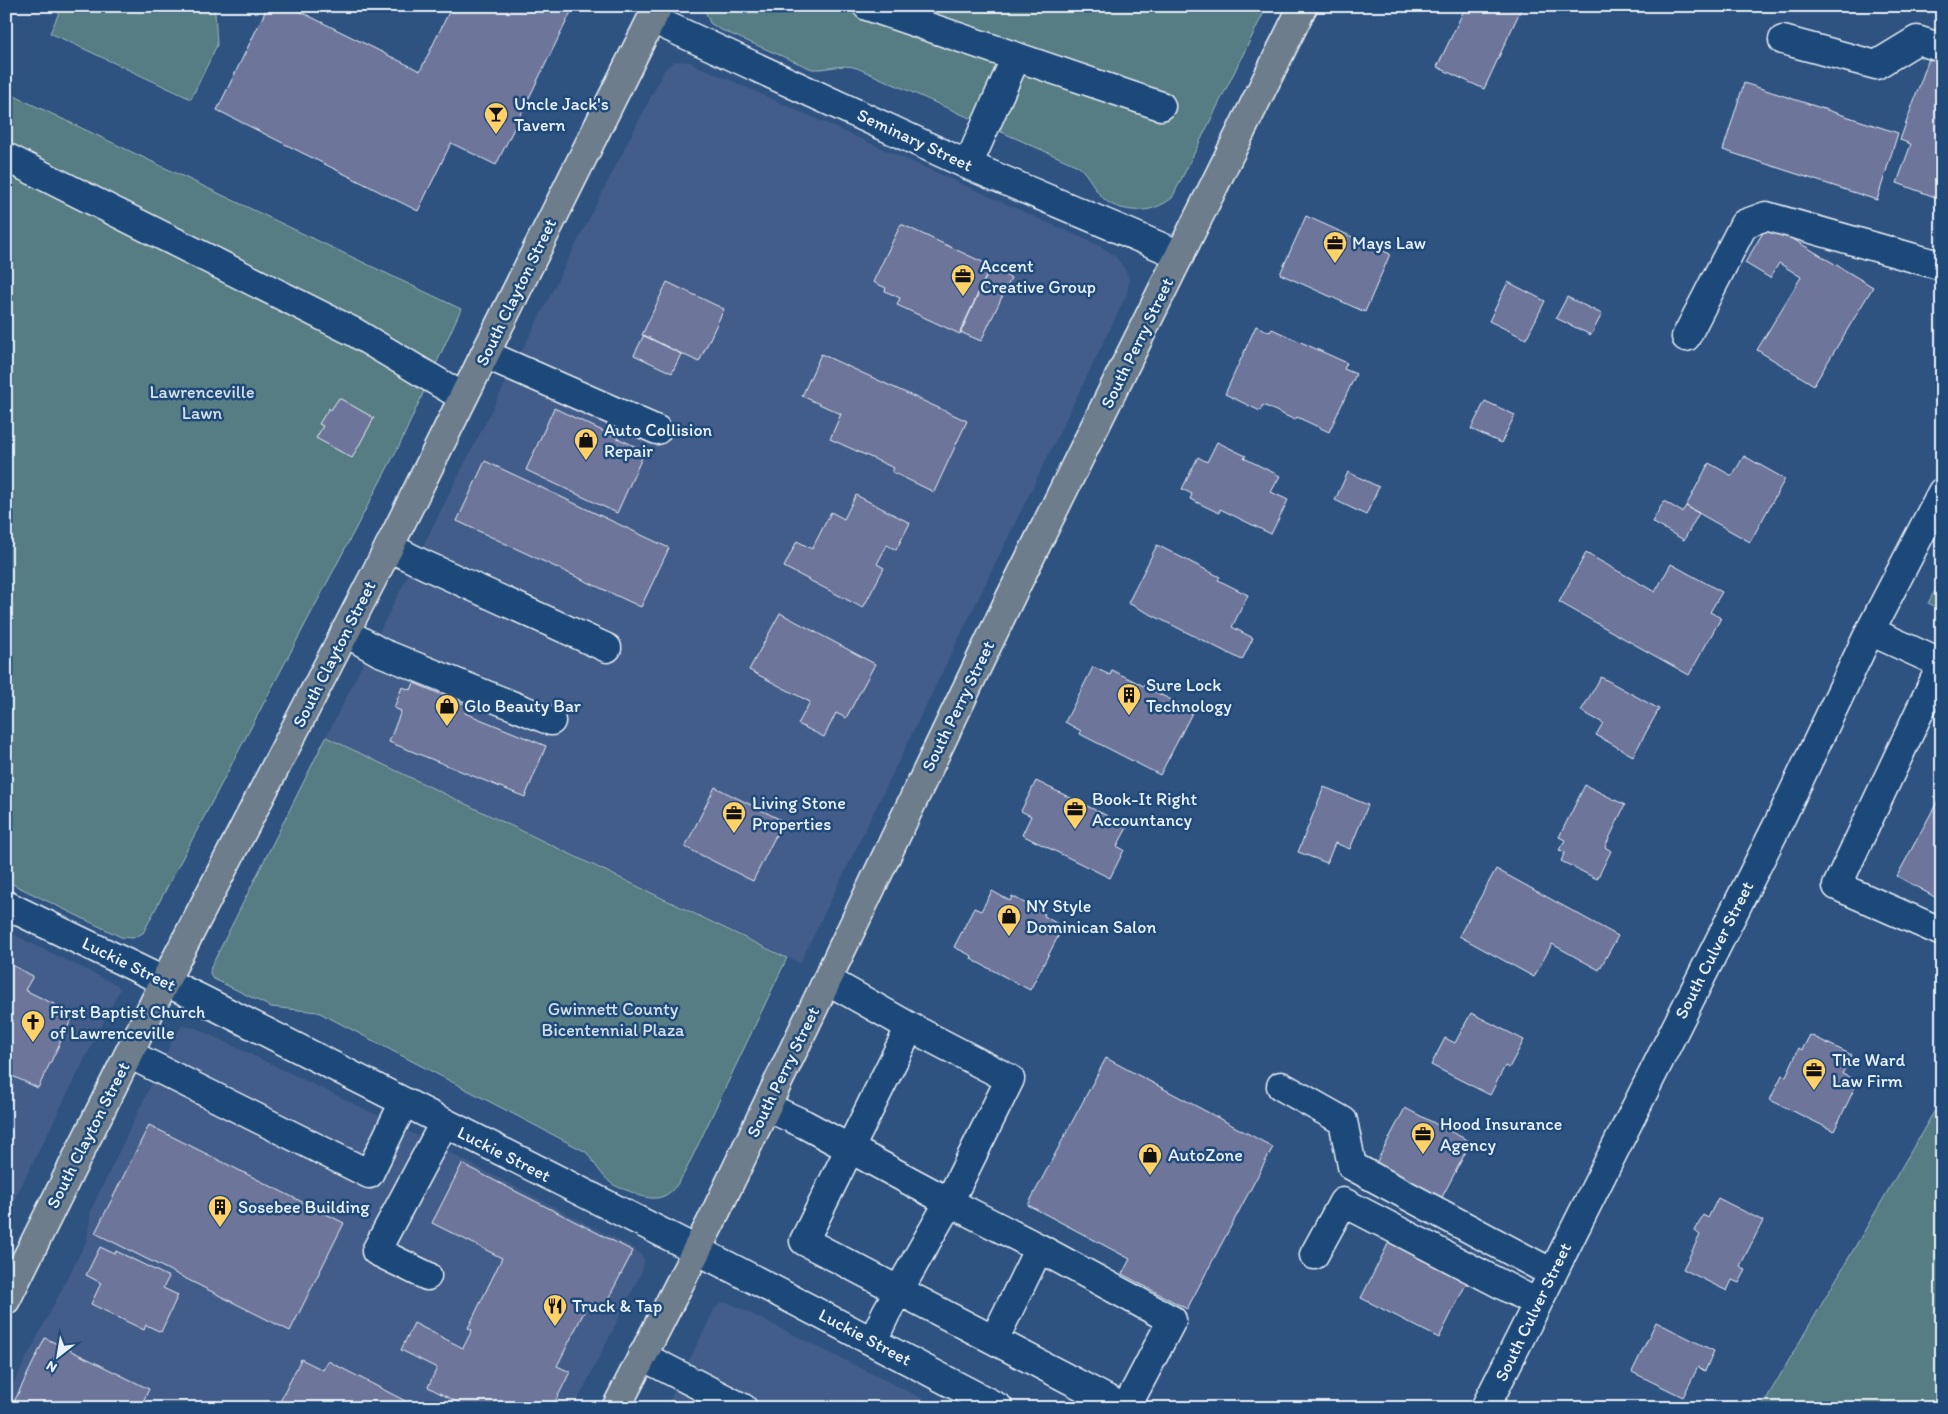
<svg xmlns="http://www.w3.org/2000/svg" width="1948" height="1414" font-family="Itim,sans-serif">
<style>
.built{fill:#425d89}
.green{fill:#577d83;stroke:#a0b7be}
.building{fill:#6d759b;stroke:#e8f1f8}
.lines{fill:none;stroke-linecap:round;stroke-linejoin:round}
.minor-casing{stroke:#e8f1f8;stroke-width:31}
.major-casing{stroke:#e8f1f8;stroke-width:31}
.minor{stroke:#1f4a7a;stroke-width:28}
.major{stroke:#6d7d8c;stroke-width:28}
.labels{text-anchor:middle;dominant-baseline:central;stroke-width:5;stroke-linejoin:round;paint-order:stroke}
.poi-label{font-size:18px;fill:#e8f1f8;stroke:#1f4a7a;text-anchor:start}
.street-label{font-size:18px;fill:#e8f1f8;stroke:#1f4a7a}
.park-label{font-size:18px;fill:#d2e0e6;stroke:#1f4a7a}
</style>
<rect width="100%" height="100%" fill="#2f5381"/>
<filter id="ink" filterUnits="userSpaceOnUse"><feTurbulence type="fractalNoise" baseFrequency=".02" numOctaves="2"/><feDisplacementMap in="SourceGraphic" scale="10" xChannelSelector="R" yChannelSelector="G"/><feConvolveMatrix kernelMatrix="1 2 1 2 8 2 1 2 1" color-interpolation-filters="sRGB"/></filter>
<g filter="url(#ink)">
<path class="built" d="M674 61 689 62 1102 247 1116 257 1126 271 1129 280 1127 294 800 963 326 737 665 69Z
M6 931 117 985 120 989 6 1216Z
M182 1026 196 1028 373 1113 635 1249 644 1259 642 1271 574 1408H6V1398L87 1240 91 1210 173 1039Z
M721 1303H729L941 1408H666L715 1308Z"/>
<path class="green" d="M62 6H213L215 13 217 45 191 99 50 33Z
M703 6H1267L1172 198C1156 210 1141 213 1121 208 1115 206 1109 204 1104 199 1093 189 1091 177 1078 166L857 68C841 63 829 70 812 69L719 29 710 23Z
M6 92 461 309 401 442 143 933 133 938 121 937 6 881Z
M1942 578V610L1928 603Z
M326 737 787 958 687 1168C672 1197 660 1206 629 1191 623 1189 616 1187 611 1183 601 1175 594 1162 586 1152L318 1012 271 1007 212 978 210 973 211 967Z
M1942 1098V1408H1761Z"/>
<path class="building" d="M268 6H289L420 71 452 6H574L496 165 451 143 418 211 217 110Z
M1466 6 1522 7 1484 89 1437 67Z
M1931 53 1942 57V179L1935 197 1897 183 1911 144 1900 140Z
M1744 83 1898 133 1877 200 1723 150Z
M1306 216 1390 254 1365 312 1280 274Z
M901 224 991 266 960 334 897 305 900 298 885 291 886 288 873 282Z
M1768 224 1873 287 1814 385 1757 350 1801 277 1779 263 1770 278 1745 263Z
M990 268 1011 278 981 341 960 332Z
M667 282 724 309 699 362 642 335Z
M1508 282 1545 301 1526 339 1489 321Z
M1567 297 1602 314 1591 335 1556 318Z
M1256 326 1270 332 1272 329 1347 363 1344 369 1356 374 1329 432 1297 417 1295 420 1263 405 1260 411 1225 394Z
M644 335 681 354 672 373 634 355Z
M821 354 967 421 934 492 892 472 894 468 830 439 841 414 802 396Z
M339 398 374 418 352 458 316 438 323 426 319 424 329 408 331 410Z
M1485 401 1515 415 1501 443 1471 429Z
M554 408 645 451 617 513 526 470Z
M1217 442 1246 456 1244 458 1280 476 1271 492 1288 500 1271 534 1220 509 1219 513 1190 499 1192 494 1182 489 1198 457 1207 462Z
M1744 456 1785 479 1750 542 1686 506 1709 463 1732 476Z
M485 461 669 548 641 607 457 521Z
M1348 472 1379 487 1366 515 1335 500Z
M856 495 910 523 896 550 887 545 877 564 884 568 863 608 784 567 797 541 812 549 831 512 844 519Z
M1664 501 1682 512 1686 506 1699 513 1684 540 1652 522Z
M1157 545 1220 577 1218 580 1248 595 1232 627 1253 638 1242 660 1128 603Z
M1586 553 1655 592 1671 564 1722 592 1710 612 1721 618 1689 675 1559 602Z
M780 613 875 664 846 718 836 713 824 737 798 724 810 702 749 670Z
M1093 667 1110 675 1112 670 1193 711 1160 775 1080 734 1081 731 1065 722Z
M1601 677 1659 709 1633 756 1596 735 1603 723 1581 711Z
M414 683 469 706 465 713 546 746 525 797 389 742 401 711 394 708 402 687 411 690Z
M1036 781 1128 826 1117 846 1124 850 1110 878 1022 835 1031 816 1021 811Z
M1585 785 1625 805 1605 847 1611 851 1597 879 1561 861 1565 852 1559 850 1565 840 1559 837Z
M715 787 783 821 753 881 685 847Z
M1324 787 1368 805 1350 849 1335 843 1327 863 1298 852Z
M1942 793V901L1897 876Z
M1496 869 1618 936 1599 970 1552 944 1534 977 1459 936Z
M992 891 1010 901 1012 896 1045 914 1044 916 1063 927 1030 990 971 959 972 956 954 947 974 908 981 911Z
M6 962 33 976 25 990 74 1014 38 1088 6 1073Z
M1471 1013 1524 1040 1509 1068 1505 1066 1490 1095 1431 1065 1445 1038 1455 1043Z
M1810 1035 1852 1055 1842 1074 1858 1081 1834 1131 1770 1100 1782 1075 1786 1076 1799 1048 1802 1050Z
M1106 1058 1273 1147 1187 1309 1122 1274 1130 1259 1028 1205Z
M1405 1108 1471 1142 1440 1201 1374 1167Z
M149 1125 344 1223 290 1331 95 1233Z
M462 1164 633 1251 603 1309 589 1302 557 1366 570 1372 552 1408H468L428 1387 437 1368 401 1350 414 1323 463 1348 472 1330 468 1328 502 1258 432 1223Z
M1718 1198 1763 1221 1740 1266 1746 1270 1739 1283 1732 1280 1727 1291 1683 1269 1700 1235 1695 1231 1703 1215 1708 1218Z
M1390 1240 1468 1280 1439 1338 1361 1298Z
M100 1247 115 1254 116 1251 169 1277 163 1288 178 1295 161 1332 146 1325 144 1330 91 1304 101 1283 86 1275Z
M1656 1322 1714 1351 1705 1371 1698 1367 1683 1397 1632 1372Z
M45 1338 149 1389 140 1408H11Z
M301 1359 323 1370 328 1361 419 1408H277Z
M858 1402 870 1408H855Z"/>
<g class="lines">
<g class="minor-casing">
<path id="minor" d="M867 6 1161 106
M652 19 968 165 1180 255
M1783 40 1876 65 1917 40 1942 48
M6 157 354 332 463 397
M968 165 1016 57
M1686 337 1744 224 1766 216 1942 266
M485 354 657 430
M389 547 425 565 607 648
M1870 631 1942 664
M345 632 380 652 551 721
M1942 664 1837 886 1942 932
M6 905 199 998 734 1269 999 1408
M827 980 910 1027 1010 1079 949 1202 1039 1248 1172 1320 1126 1408
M910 1027 804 1241 1124 1408
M129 1054 369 1174 404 1102
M1281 1086 1343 1121 1352 1166 1552 1273
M767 1107 804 1124 949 1202 886 1313 873 1341
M1314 1255 1343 1202 1537 1303
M427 1276 376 1251 444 1123
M994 1340 1039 1248
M642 1356 743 1408
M1485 1408 1782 816 1870 631 1942 492"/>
</g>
<g class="major-casing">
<path id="major" d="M6 1300 165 981 389 547 658 6
M616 1408 711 1222 1010 598 1303 6"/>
</g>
<use href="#minor" class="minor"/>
<use href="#major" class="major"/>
</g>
</g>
<defs>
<g id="bar-pin" transform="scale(1.25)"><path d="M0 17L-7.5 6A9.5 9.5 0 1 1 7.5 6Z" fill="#ffd166" stroke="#1f4a7a"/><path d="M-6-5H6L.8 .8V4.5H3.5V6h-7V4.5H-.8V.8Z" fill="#111"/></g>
<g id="office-pin" transform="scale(1.25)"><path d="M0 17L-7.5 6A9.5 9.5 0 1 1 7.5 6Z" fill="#ffd166" stroke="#1f4a7a"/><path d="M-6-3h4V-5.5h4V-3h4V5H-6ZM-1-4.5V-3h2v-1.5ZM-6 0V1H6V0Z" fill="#111"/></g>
<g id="shop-pin" transform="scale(1.25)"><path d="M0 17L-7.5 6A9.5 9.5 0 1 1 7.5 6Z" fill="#ffd166" stroke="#1f4a7a"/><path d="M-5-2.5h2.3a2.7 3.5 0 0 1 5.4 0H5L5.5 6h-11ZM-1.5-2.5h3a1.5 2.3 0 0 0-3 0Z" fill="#111"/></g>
<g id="building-pin" transform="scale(1.25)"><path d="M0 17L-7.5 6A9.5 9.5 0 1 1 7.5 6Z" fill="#ffd166" stroke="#1f4a7a"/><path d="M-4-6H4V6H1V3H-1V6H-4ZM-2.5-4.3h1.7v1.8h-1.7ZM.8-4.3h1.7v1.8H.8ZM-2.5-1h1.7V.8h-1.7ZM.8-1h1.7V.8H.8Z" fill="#111"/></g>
<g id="church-pin" transform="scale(1.25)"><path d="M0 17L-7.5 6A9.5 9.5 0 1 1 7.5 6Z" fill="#ffd166" stroke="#1f4a7a"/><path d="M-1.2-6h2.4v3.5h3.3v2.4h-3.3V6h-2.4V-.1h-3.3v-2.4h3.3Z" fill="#111"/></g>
<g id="restaurant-pin" transform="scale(1.25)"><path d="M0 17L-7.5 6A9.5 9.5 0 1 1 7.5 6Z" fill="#ffd166" stroke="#1f4a7a"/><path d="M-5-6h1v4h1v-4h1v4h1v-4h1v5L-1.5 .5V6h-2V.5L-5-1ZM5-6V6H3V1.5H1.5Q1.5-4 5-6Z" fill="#111"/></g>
</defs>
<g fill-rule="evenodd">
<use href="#bar-pin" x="496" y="114"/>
<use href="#office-pin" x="1335" y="243"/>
<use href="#office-pin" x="963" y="276"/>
<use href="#shop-pin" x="586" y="440"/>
<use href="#building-pin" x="1129" y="695"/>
<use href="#shop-pin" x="447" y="706"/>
<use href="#office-pin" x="1075" y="809"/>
<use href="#office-pin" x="734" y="813"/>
<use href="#shop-pin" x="1009" y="916"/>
<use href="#church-pin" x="33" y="1022"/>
<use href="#office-pin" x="1814" y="1070"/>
<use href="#office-pin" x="1423" y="1134"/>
<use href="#shop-pin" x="1150" y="1155"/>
<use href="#building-pin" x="220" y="1207"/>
<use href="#restaurant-pin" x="555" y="1306"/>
</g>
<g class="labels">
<g class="poi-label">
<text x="514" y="104">Uncle Jack's<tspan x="514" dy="21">Tavern</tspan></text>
<text x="1352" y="243">Mays Law</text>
<text x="980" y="266">Accent<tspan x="980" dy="21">Creative Group</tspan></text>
<text x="604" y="430">Auto Collision<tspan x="604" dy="21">Repair</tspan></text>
<text x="1146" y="685">Sure Lock<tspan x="1146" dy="21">Technology</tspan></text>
<text x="464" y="706">Glo Beauty Bar</text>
<text x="1092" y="799">Book-It Right<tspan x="1092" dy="21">Accountancy</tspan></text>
<text x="752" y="803">Living Stone<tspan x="752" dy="21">Properties</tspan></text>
<text x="1026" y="906">NY Style<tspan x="1026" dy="21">Dominican Salon</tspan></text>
<text x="50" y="1012">First Baptist Church<tspan x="50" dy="21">of Lawrenceville</tspan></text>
<text x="1832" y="1060">The Ward<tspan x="1832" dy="21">Law Firm</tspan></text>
<text x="1440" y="1124">Hood Insurance<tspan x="1440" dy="21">Agency</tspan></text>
<text x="1168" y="1155">AutoZone</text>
<text x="238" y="1207">Sosebee Building</text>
<text x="572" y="1306">Truck &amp; Tap</text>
</g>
<g class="street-label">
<text transform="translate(915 140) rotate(25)">Seminary Street</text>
<text transform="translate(516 292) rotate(-64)">South Clayton Street</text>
<text transform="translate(1137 343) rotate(-64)">South Perry Street</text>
<text transform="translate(334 654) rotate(-63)">South Clayton Street</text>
<text transform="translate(958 706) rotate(-64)">South Perry Street</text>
<text transform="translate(1714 950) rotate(-63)">South Culver Street</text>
<text transform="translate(129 964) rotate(26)">Luckie Street</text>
<text transform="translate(783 1072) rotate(-64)">South Perry Street</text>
<text transform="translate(88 1135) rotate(-63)">South Clayton Street</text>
<text transform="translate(504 1154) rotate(27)">Luckie Street</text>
<text transform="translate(1533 1312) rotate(-64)">South Culver Street</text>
<text transform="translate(865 1337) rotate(28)">Luckie Street</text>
</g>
<g class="park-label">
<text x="202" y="392">Lawrenceville<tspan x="202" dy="21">Lawn</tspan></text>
<text x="613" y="1009">Gwinnett County<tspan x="613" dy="21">Bicentennial Plaza</tspan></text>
</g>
</g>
<rect width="1948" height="1414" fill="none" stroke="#1f4a7a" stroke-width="25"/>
<rect x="12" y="12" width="1923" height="1389" fill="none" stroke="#e8f1f8" stroke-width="2" filter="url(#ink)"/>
<g transform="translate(58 1356) rotate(211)" stroke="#1f4a7a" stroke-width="4" paint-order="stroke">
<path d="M0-4L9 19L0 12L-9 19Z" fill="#e8f1f8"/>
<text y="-8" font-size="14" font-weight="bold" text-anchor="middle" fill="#e8f1f8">N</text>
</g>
</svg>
